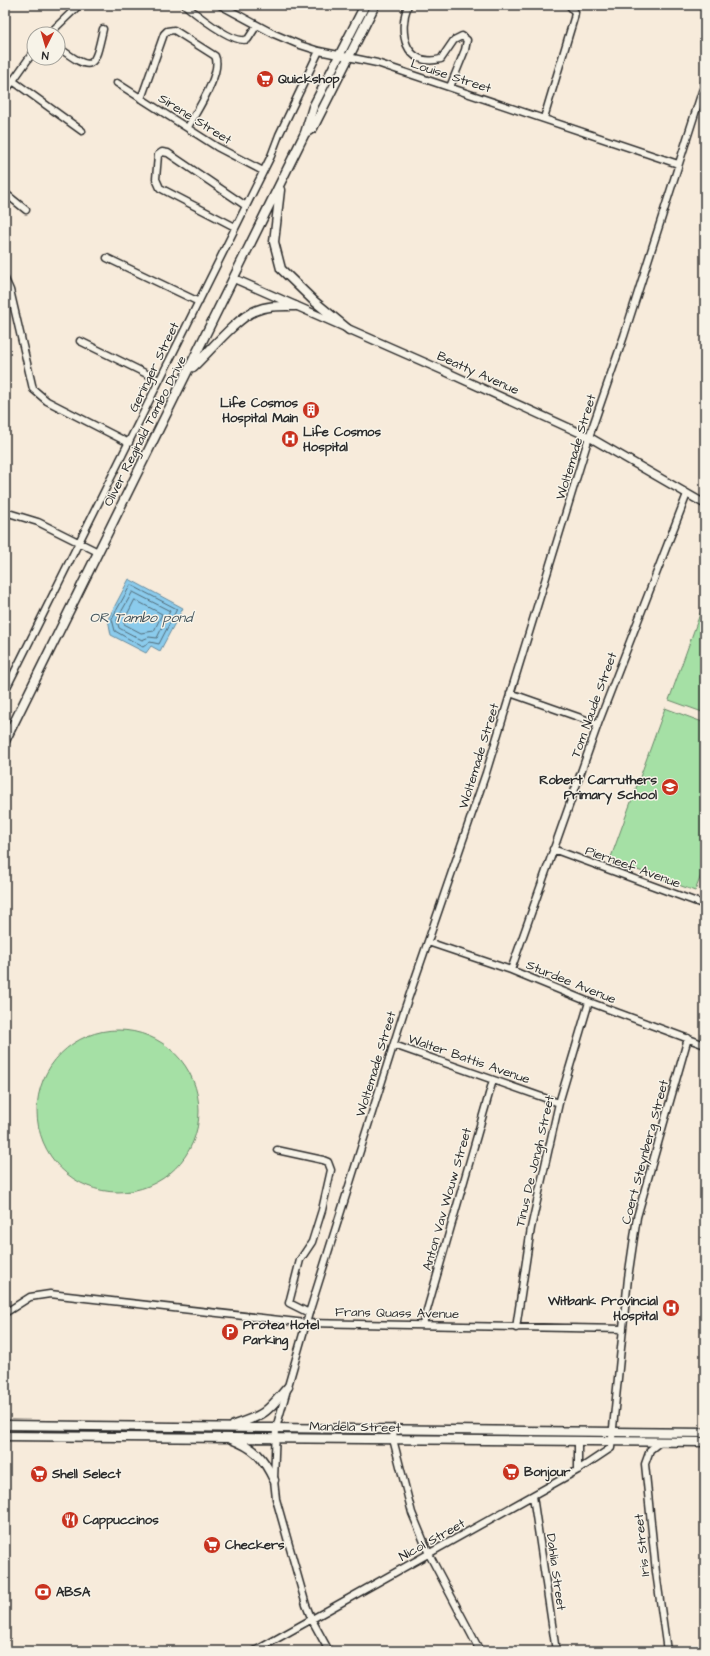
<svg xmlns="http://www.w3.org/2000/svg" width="710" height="1656" font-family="'Architects Daughter',sans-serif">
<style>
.green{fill:#a5e0a5;stroke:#688668}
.water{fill:#8bcbec;stroke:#658b9f}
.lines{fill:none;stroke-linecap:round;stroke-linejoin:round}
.shore{stroke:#516b78;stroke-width:1}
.minor-casing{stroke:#2b2b2b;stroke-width:9}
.tertiary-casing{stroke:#2b2b2b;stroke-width:10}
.secondary-casing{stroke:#2b2b2b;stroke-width:11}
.minor{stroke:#f7f3e8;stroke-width:6}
.tertiary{stroke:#f7f3e8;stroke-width:7}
.secondary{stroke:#f7f3e8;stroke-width:8}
.labels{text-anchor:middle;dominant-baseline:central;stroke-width:3;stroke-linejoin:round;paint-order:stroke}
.street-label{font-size:13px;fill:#2b2b2b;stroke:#f7f3e8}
.poi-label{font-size:13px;font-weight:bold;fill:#2b2b2b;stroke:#f7f3e8;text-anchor:start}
.water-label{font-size:14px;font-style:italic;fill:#43535b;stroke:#f7f3e8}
</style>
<rect width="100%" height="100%" fill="#f7ebdb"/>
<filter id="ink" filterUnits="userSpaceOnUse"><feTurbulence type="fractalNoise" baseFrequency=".025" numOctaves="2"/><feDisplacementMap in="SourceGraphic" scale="8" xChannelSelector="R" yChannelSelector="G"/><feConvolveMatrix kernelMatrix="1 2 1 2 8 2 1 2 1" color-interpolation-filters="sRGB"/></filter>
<g filter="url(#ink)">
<path class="green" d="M705 600V713L669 700Z
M665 708 705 723V865L695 891 610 860Z
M37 1111a81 81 0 1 1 162 0a81 81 0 1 1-162 0Z"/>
<path class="water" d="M129 579 183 608 160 651 151 646 146 653 111 635 108 619Z"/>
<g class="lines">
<path class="shore" d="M131 585 177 609 159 644 150 642 143 647 115 631 112 619Z
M133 592 170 611 157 638 149 637 142 640 119 628 117 620Z
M135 600 162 614 154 631 141 633 124 624V621Z"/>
<g class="minor-casing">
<path id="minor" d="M185 5C196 14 235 46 248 39L257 25
M220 5 274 34 300 45 319 51 377 63 678 164
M408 5C398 31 404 68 441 59L454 40 462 36 467 40 465 50 450 87
M49 34 79 5
M58 47C93 73 94 70 103 29
M13 81 82 131
M117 83 217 147 263 171
M5 92 34 51
M141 99 164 34 167 31 174 30 215 56C223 72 196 112 188 127
M544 118 574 18 575 12 569 5
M5 193 26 210
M235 227 160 188 156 179 158 155 162 152 168 153 246 206
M107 258 199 302
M5 279 10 290 33 389 47 401 129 443
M80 341 159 380
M5 512 38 522 98 552
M5 691 271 156 279 135 319 51
M510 693 598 724
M553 849 705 905
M428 942 511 970 589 1002 705 1045
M511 970 598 724 687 494
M394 1045 559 1103
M277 1150 323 1160 328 1162 331 1170 322 1210 312 1242 300 1260 289 1303 309 1313
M5 1313 30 1297 50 1294 306 1323 623 1329
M423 1324 493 1080
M516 1328 531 1228 559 1103 589 1002
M394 1428 393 1439 412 1513 429 1554 480 1651
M578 1440V1470
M660 1442 650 1450 645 1464 656 1572 667 1651
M533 1496 556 1651
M255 1651 578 1470 611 1448 628 1278 637 1217 688 1038
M329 1651 312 1620 306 1605 276 1499 274 1480 276 1428 309 1313 405 1008 486 773 589 437 624 336 705 82"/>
</g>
<g class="tertiary-casing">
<path id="tertiary" d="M235 279 442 370 589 437 705 504"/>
</g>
<g class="secondary-casing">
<path id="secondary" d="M305 133 313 128 375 5
M280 190 274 242 281 269 314 301 349 330
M193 367C208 353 238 317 255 311 268 305 281 306 295 306
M5 741 305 133 313 107 365 5
M5 1425 705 1433
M234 1425C265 1415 267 1412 288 1387
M5 1436 705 1442
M231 1439C255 1448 263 1457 274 1480"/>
</g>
<use href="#minor" class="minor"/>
<use href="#tertiary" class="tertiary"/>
<use href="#secondary" class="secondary"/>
</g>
</g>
<defs>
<g id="supermarket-disc" transform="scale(0.9)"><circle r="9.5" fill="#c8321e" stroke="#f7f3e8"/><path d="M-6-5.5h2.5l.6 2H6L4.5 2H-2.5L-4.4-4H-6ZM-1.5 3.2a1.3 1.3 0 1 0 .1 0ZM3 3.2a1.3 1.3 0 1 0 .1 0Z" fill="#fff"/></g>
<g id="building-disc" transform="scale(0.9)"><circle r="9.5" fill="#c8321e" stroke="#f7f3e8"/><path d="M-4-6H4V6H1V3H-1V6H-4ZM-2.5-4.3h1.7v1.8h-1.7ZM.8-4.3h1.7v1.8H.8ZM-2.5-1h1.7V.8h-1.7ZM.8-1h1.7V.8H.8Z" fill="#fff"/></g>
<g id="hospital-disc" transform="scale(0.9)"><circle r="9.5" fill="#c8321e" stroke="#f7f3e8"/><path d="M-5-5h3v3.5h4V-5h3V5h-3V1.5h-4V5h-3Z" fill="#fff"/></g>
<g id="school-disc" transform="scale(0.9)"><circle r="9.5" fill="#c8321e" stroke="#f7f3e8"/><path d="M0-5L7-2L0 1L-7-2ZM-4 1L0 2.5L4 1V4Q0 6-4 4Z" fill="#fff"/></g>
<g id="parking-disc" transform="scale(0.9)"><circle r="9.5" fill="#c8321e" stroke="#f7f3e8"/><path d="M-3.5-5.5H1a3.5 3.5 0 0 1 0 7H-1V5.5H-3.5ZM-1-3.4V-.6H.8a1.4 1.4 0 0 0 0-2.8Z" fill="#fff"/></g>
<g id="restaurant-disc" transform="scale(0.9)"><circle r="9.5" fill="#c8321e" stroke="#f7f3e8"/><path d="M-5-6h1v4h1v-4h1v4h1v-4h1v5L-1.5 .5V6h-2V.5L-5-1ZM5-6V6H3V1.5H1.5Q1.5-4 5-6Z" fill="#fff"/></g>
<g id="bank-disc" transform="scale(0.9)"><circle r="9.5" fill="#c8321e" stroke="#f7f3e8"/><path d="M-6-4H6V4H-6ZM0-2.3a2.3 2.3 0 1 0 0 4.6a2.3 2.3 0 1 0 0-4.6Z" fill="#fff"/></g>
</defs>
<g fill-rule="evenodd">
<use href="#supermarket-disc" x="265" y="79"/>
<use href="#building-disc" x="311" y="410"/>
<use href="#hospital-disc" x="290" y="439"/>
<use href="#school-disc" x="670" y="787"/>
<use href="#hospital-disc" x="671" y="1308"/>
<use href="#parking-disc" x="230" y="1332"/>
<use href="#supermarket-disc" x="511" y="1472"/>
<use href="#supermarket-disc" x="39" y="1474"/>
<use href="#restaurant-disc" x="70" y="1520"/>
<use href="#supermarket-disc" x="212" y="1545"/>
<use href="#bank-disc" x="43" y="1592"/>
</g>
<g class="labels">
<g class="street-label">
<text transform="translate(451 76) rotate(18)">Louise Street</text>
<text transform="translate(195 119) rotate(32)">Sirene Street</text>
<text transform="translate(154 367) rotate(-64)">Geringer Street</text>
<text transform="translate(478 373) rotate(24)">Beatty Avenue</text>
<text transform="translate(145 431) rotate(-63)">Oliver Reginald Tambo Drive</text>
<text transform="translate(576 447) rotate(-73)">Woltemade Street</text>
<text transform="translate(594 705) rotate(-70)">Tom Naude Street</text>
<text transform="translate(479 756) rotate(-73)">Woltemade Street</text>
<text transform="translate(633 867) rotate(20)">Pierneef Avenue</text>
<text transform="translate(571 982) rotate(22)">Sturdee Avenue</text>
<text transform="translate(469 1059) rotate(19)">Walter Battis Avenue</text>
<text transform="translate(376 1064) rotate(-73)">Woltemade Street</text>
<text transform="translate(645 1152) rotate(-75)">Coert Steynberg Street</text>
<text transform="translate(535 1161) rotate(-77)">Tinus De Jongh Street</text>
<text transform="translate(447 1199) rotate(-74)">Anton Vav Wouw Street</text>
<text transform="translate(397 1313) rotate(1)">Frans Quass Avenue</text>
<text transform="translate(355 1427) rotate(1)">Mandela Street</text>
<text transform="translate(432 1540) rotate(-29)">Nicol Street</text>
<text transform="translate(642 1545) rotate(-96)">Iris Street</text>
<text transform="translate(556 1572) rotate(82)">Dahlia Street</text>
</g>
<g class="poi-label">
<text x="278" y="79">Quickshop</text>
<text x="298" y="403" text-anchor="end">Life Cosmos<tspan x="298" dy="15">Hospital Main</tspan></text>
<text x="303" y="432">Life Cosmos<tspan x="303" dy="15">Hospital</tspan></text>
<text x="657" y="780" text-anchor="end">Robert Carruthers<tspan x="657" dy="15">Primary School</tspan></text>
<text x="658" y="1301" text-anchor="end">Witbank Provincial<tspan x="658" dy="15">Hospital</tspan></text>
<text x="243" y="1325">Protea Hotel<tspan x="243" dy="15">Parking</tspan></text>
<text x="524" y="1472">Bonjour</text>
<text x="52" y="1474">Shell Select</text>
<text x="83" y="1520">Cappuccinos</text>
<text x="225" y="1545">Checkers</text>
<text x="56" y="1592">ABSA</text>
</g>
<g class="water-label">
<text x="141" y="618">OR Tambo pond</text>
</g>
</g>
<rect width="710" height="1656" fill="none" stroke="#f7f3e8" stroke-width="20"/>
<rect x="10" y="10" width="690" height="1636" fill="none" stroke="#2b2b2b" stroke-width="1.5" filter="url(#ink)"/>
<g transform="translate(46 46) rotate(185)"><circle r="19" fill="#f7f3e8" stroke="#a5a39c"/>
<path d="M0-3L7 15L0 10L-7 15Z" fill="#c8321e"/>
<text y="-6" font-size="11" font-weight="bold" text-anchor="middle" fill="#2b2b2b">N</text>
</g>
</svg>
